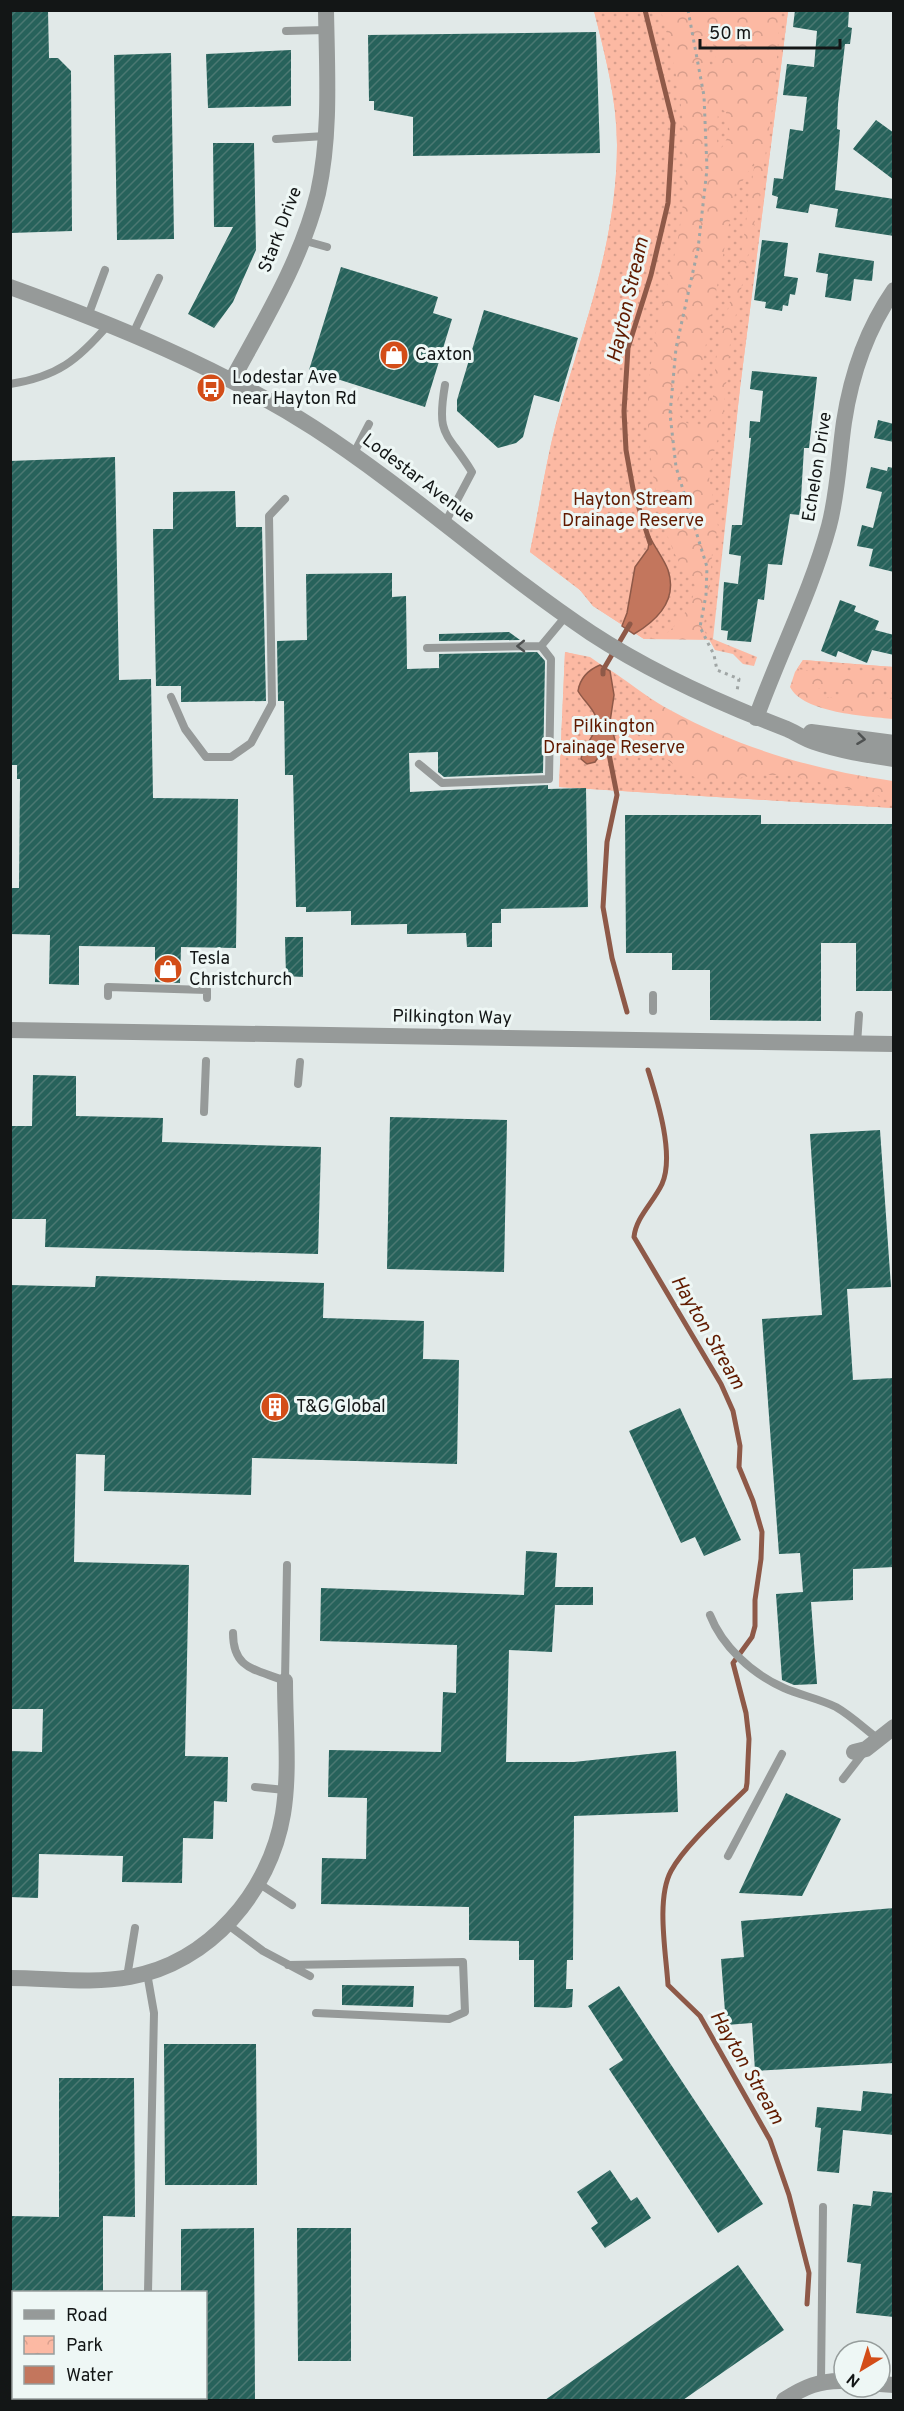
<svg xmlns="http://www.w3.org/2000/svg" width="904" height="2411" font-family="Overpass,sans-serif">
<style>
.park{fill:url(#park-crowns)}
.garden{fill:url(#garden-dots)}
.water{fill:#c3765d;stroke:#8e5948;stroke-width:1.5}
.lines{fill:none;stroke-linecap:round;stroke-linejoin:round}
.stream{stroke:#8e5948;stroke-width:5}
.building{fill:url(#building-hatch)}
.path{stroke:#a0a6a5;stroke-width:3;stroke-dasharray:3 4.5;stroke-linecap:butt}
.lane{stroke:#969a99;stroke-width:8}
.street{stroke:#969a99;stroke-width:16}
.oneway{stroke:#4e5151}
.labels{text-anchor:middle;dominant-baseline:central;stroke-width:6;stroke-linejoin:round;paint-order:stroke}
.street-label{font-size:18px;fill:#131616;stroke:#eef7f5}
.poi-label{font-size:18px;fill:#131616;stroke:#eef7f5;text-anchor:start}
.park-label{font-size:18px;fill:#601a00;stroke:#eef7f5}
.water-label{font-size:20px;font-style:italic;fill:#601b00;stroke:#eef7f5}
</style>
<defs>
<pattern id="park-crowns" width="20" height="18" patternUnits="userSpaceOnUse" patternTransform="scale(1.5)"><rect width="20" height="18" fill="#fcb9a3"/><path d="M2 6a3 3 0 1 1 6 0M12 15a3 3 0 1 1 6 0" fill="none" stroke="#d79e8c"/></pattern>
<pattern id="garden-dots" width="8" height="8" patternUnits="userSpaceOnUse" patternTransform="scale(1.5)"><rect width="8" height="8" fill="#fcb9a3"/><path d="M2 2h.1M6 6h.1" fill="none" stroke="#d79e8c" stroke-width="1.8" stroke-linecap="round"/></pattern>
<pattern id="building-hatch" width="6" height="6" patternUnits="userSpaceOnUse" patternTransform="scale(1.5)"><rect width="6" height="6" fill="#27625b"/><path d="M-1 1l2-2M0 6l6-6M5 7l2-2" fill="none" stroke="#4b7872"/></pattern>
</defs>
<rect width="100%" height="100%" fill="#e1e9e8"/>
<path class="park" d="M594 11H788L740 388 712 640 644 639 593 606 580 590 530 552C540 504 547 453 561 405 587 319 617 236 617 145 617 99 605 55 594 11Z
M565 652C613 662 631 690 672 711 742 749 815 770 893 781V808L559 787Z
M803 660 893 667V719C866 716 803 713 790 687L795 672Z"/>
<path class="garden" d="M594 11H661C678 73 690 138 683 203 679 249 664 292 655 337 645 392 645 444 658 499 665 532 673 559 695 585 695 602 678 626 663 636 658 639 650 638 644 639L593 606 580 590 530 552C540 504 547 453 561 405 587 319 617 236 617 145 617 99 605 55 594 11Z
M780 11H788L740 388 713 639 757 657 754 666 743 664 733 654 715 650 705 632 704 623 709 603 712 553 718 526 708 471 722 426 730 344 758 205 775 89Z
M709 35C715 46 718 59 712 70L705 49Z
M718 107 726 112 730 133 720 151 717 148Z
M755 161 741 256 716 359 712 408 703 424C666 432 674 382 701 370L735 193Z
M565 652 590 657 652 700V730L657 751 681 771 697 778 726 781 754 775H788L893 799V808L559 787Z
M803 660 893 667V672L829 673 797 669Z
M819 688 828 692 842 691 845 694 838 699 820 696 815 689Z
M871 689 891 691 893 699 870 694Z"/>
<path class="water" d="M650 537C655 548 664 559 668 570 678 600 656 621 634 634L622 626 627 613 635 567 648 549Z
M600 665 610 671 614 695 610 722 615 740 608 754 604 749 595 762 587 764 581 759C583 744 602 731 595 715 591 706 583 700 578 691 580 678 588 670 600 665Z"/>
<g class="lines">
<path class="stream" d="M645 10 673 123 668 203 651 275 628 348 624 411 626 450 633 489 650 543
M603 674V670L630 624
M608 749 617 795 607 842 603 907 612 958 627 1012
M648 1070C657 1099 675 1155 662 1184 653 1203 636 1217 634 1237L721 1384 733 1411 740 1446 739 1467 753 1501 762 1532 761 1559 755 1600V1626L752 1637 733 1663 746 1713 749 1739 747 1783 746 1789C724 1811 685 1845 671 1871 656 1899 666 1953 668 1985L700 2016 770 2140 789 2195 809 2273 807 2304"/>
</g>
<path class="building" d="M10 10H48L49 58H58L71 71 72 231 10 233Z
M795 10H849L848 27 852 28 850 44H845L838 104 837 129 840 130 835 190 894 199V236L835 227 838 209 810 204 808 213 776 208 778 197 772 195 774 178 783 179 790 129 803 131 807 97 783 95 787 64 814 67 817 31 793 27Z
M596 32 600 153 413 156V117L374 110V101H369L368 35Z
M291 50V106L208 108 206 54Z
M171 53 174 239 117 240 114 55Z
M876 120 894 133V180L853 149Z
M213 143H254L256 250 233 302 214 328 188 314 233 227H214Z
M762 240 788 243 784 276 798 278 795 295 790 294 788 306 783 305 782 311 765 308 766 302 754 300Z
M819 253 874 261 872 281 854 279 851 301 825 297 828 274 816 272Z
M341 267 438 297 433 313 452 319 425 407 309 370Z
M484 310 578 338 559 402 534 395 523 437 516 443 498 448 457 411V400Z
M752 371 817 377 809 448H804L800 515 790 514 782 565 768 564 764 600 758 599 751 642 727 640 728 631 721 630 724 582 738 584 741 556 729 554 732 525H742L751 438H749L750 421 760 422 763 391 750 389Z
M878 420 894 424V442L874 438Z
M115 457 119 680 151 679 153 798 238 799 236 948 181 947 180 983 155 982V947L79 946V985L49 984 50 935 10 934V888H19L20 779H17V765H10V461Z
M871 467 887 471 888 467 894 468V572L869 566 873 549 857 546 862 525 873 528 882 492 866 488Z
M235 491 236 527H262L266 701 181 702V686H156L153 529H173V492Z
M392 573V597L406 596 407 669 439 668V654L537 652 545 661 543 773 444 777 438 772V752L409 753 410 792 548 785V789L586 788 588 907 501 909V923H492V947H467L466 933 407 934V924L351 925V911L306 912V907H296L293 775H285L284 701H278L277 641 307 640 306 574Z
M840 600 856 606 854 611 879 621 875 630 894 635V655L872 650 867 663 838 651 836 657 821 651Z
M509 632 520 640 439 641V634Z
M625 815H761V824H894V991H856V943H821V1021L710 1020V970H672V953H626Z
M285 937H303V977L286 976Z
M33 1075 76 1076V1116L163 1118 162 1142 321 1147 318 1254 45 1247 46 1219H10V1126H32Z
M390 1117 507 1120 504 1272 387 1269Z
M880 1130 891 1287 847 1289 853 1380 894 1378V1567L853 1569V1600L811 1602 817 1684 794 1685 782 1680 776 1594 803 1592 800 1553 779 1554 762 1319 822 1315 810 1134Z
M96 1276 324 1283 323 1318 424 1321 423 1359 459 1360 457 1464 252 1458 251 1495 104 1491 105 1455 76 1454 74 1562 189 1565 185 1756 228 1757 227 1802 214 1801 213 1839 183 1838 182 1883 122 1882 123 1856 39 1854 38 1898 10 1897V1751L42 1752 43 1709H10V1285L95 1287Z
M680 1408 741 1540 704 1556 695 1537 681 1543 629 1431Z
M526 1551 557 1553 555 1587H593V1605H555L552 1652 509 1650 506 1762H574L676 1751 678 1812 574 1816 573 1960H567L566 1989H573L572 2007 566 2008 534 2007V1960H519V1941L469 1940V1907L321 1904 322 1858 366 1859 367 1798 328 1797 329 1750 441 1752 443 1692 456 1693 457 1645 320 1641 321 1588 524 1595Z
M786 1793 841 1819 802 1896 739 1893Z
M894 1908V2063L755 2071 752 2023 726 2025 721 1959 744 1957 741 1921Z
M342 1985 414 1986 413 2007 342 2005Z
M619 1986 763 2204 718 2233 609 2069 623 2060 588 2006Z
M164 2044H256L257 2185H165Z
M59 2078H134L135 2217 103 2216V2292H10V2216L59 2217Z
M863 2091 894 2094V2135L843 2130 839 2173 817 2171 821 2128 815 2127 817 2107 861 2111Z
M610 2170 631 2201 637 2197 651 2218 605 2248 591 2228 598 2223 577 2192Z
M873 2191 894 2193V2317L856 2313 861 2264 847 2262 853 2204 871 2206Z
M254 2228 255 2400H206V2292H181V2229Z
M297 2228H351V2361H298Z
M738 2265 784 2330 683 2400H545Z"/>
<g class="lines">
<path class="path" d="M688 10 704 96 707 169 698 249 676 348 670 414 676 467 707 567 706 595 700 627 714 655 717 670 739 679 737 691"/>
<path class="lane" d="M286 31 326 30
M276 139 325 136
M302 240 327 247
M88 316 105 270
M132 336 159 278
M10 384C57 377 78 360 108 325
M445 385C436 438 447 431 472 472L445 523
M353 455 369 424
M427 648 541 646 566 616
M171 697 185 729 206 757H231L251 743 272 704 269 516 285 499
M419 764 442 783 549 779 551 659 541 646
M108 996V987L207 990V998
M653 1011V995
M857 1044 859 1015
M298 1084 300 1062
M204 1112 206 1061
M710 1615C722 1646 752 1674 784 1688 800 1695 820 1699 836 1707 850 1715 864 1728 877 1738
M233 1633C233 1670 256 1669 285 1681L287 1565
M843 1779 864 1752
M255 1787 285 1790
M728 1856 782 1754
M258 1883 292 1905
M227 1924 263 1951 310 1976
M288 1965 463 1962 465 2012 449 2019 316 2013
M147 1973 154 2013 148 2292
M127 1977 135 1928
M821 2382 823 2207
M148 2400 149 2398"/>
<path class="street" d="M10 287C115 325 220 368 314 428 411 491 495 569 591 633 652 673 719 703 787 729 796 733 805 739 814 742 840 751 867 755 894 759
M232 380C264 321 302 259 318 193 331 134 327 71 326 10
M756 718C779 654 811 592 829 526 838 492 839 457 844 422 851 376 867 329 894 290
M811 732 894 743
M10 1030 894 1044
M854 1752 866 1749 894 1727
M10 1978C49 1978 92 1984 130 1977 209 1963 270 1892 283 1814 290 1771 285 1725 285 1681
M880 2384 894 2385
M784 2400C804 2387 820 2380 844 2381"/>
</g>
<defs><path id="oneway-chevron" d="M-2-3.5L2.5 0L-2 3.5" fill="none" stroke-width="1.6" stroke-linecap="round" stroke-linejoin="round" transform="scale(1.5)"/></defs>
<g class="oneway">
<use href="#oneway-chevron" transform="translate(521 646) rotate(179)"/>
<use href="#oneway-chevron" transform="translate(861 739) rotate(7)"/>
</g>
<defs>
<g id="shop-disc" transform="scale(1.5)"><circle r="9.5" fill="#d34d18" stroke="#eef7f5"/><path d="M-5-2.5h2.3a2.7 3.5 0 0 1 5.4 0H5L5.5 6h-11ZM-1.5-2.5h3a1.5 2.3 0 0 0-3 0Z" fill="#fff"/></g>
<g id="bus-disc" transform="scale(1.5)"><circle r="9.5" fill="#d34d18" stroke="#eef7f5"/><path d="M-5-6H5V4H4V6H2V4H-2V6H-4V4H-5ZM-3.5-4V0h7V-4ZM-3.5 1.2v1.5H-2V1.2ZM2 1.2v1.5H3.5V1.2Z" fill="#fff"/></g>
<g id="building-disc" transform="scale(1.5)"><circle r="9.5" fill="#d34d18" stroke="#eef7f5"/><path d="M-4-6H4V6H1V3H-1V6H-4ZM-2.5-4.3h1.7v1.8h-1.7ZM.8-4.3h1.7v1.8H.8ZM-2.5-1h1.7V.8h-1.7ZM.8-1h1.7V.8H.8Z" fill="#fff"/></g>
</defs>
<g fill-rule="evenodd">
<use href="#shop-disc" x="394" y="355"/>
<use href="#bus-disc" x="211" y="388"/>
<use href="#shop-disc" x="168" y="969"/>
<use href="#building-disc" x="275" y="1407"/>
</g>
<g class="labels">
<g class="street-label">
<text transform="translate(281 230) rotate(-69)">Stark Drive</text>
<text transform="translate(818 467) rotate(-81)">Echelon Drive</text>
<text transform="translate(418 479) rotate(37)">Lodestar Avenue</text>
<text transform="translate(452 1018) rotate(1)">Pilkington Way</text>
</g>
<g class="poi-label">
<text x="415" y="355">Caxton</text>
<text x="232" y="378">Lodestar Ave<tspan x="232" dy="21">near Hayton Rd</tspan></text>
<text x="189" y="959">Tesla<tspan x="189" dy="21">Christchurch</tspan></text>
<text x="296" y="1407">T&amp;G Global</text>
</g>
<g class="park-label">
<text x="633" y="500">Hayton Stream<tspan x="633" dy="21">Drainage Reserve</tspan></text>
<text x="614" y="727">Pilkington<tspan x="614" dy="21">Drainage Reserve</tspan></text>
</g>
<g class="water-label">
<text transform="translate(629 300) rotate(-77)">Hayton Stream</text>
<text transform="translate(707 1333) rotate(60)">Hayton Stream</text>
<text transform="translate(746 2068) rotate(60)">Hayton Stream</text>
</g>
</g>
<rect width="904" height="2411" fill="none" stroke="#131616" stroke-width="24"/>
<rect x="12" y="2291" width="195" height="108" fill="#eef7f5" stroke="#969d9c" stroke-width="1.5"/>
<rect x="24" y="2310" width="30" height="9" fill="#969a99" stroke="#969d9c" stroke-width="1.5"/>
<text x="66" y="2321" font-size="18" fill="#131616">Road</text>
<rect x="24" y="2336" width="30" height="18" fill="url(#park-crowns)" stroke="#969d9c" stroke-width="1.5"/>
<text x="66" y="2351" font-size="18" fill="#131616">Park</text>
<rect x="24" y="2366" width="30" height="18" fill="#c3765d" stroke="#969d9c" stroke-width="1.5"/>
<text x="66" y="2381" font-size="18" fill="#131616">Water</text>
<g transform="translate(862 2369) rotate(218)"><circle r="28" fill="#eef7f5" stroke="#969d9c" stroke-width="1.5"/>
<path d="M0-4.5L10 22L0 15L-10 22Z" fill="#d34d18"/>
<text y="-9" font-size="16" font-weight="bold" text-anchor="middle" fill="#131616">N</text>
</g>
<path d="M700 39v9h140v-9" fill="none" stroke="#131616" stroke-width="3"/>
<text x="709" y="39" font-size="18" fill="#131616" stroke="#eef7f5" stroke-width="4.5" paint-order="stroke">50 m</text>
</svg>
